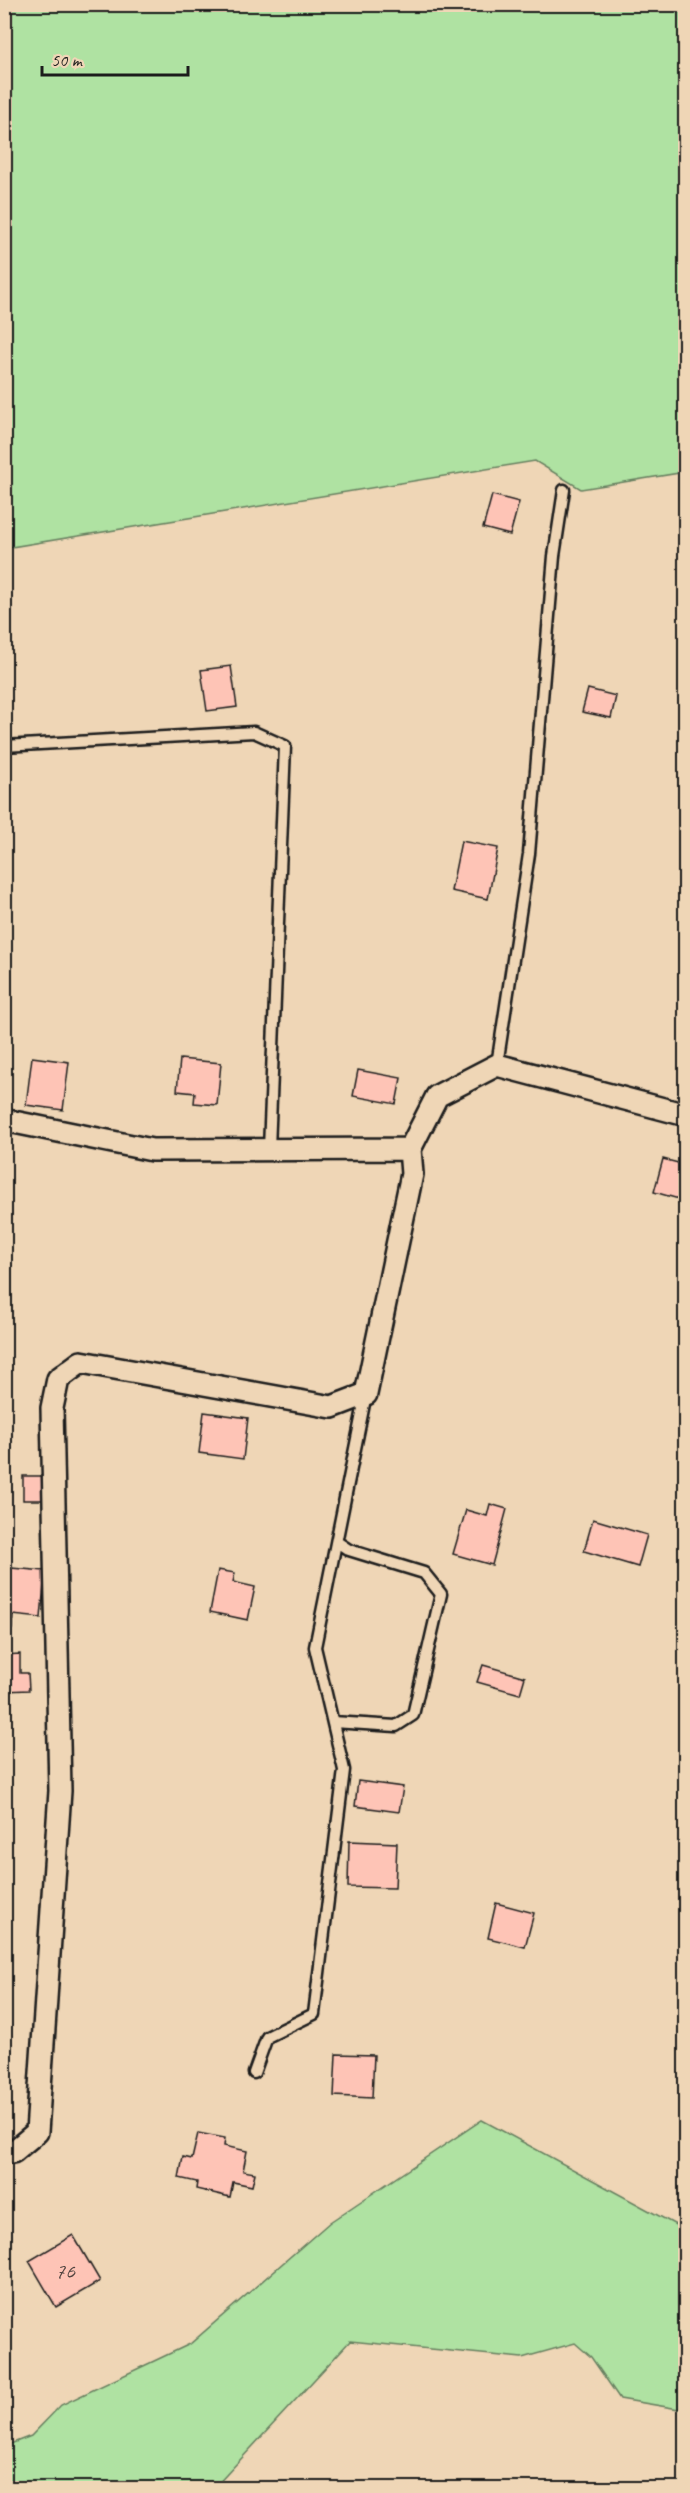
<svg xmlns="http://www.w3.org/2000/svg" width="690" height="2493" font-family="Caveat,sans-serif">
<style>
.green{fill:#afe2a2;stroke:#667f5f;stroke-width:1.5}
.building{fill:#fec4b6;stroke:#1c1c1c;stroke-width:1.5}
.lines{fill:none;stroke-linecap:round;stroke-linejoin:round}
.lane-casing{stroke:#1c1c1c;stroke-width:15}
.street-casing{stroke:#1c1c1c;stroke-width:26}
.lane{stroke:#efd6b6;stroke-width:10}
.street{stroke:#efd6b6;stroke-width:21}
.labels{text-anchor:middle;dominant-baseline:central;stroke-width:5;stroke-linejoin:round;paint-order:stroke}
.number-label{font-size:22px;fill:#544642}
</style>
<rect width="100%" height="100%" fill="#efd6b6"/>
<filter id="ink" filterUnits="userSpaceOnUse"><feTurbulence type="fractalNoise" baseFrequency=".0167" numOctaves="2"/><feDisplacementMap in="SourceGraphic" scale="12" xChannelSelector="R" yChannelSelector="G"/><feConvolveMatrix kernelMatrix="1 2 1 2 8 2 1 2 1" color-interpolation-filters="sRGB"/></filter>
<g filter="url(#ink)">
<path class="green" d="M5 4 685 5V472L581 489 535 461 5 548Z
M482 2120 685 2230V2410L620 2399 591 2357 575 2343 522 2358 350 2341 214 2488H5V2446L31 2436 61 2405 190 2344 330 2222Z"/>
<path class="building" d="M492 495 519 502 510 535 483 528Z
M231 666 237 707 207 711 201 670Z
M588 689 616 696 611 718 582 712Z
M461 841 498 848 488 899 451 891Z
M32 1057 69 1062 63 1110 26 1105Z
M180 1059 221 1063 217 1105 194 1103 195 1093 177 1091Z
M358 1070 401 1078 396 1104 353 1096Z
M663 1159 686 1165V1201L654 1192Z
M204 1412 248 1418 243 1459 199 1453Z
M23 1476H45V1500H23Z
M490 1504 507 1509 492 1565 453 1554 466 1510 487 1516Z
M593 1519 647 1535 638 1567 584 1551Z
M11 1568 45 1571 41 1618 13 1615 12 1629 4 1628V1587L9 1588Z
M218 1570 235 1573 233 1582 255 1587 248 1620 210 1612Z
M20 1654V1673H28L29 1690 4 1691V1655Z
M483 1665 525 1677 520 1694 477 1682Z
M358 1781 403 1787 399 1812 355 1806Z
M349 1841 397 1843 395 1888 348 1887Z
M496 1903 534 1913 525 1947 488 1938Z
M336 2054 374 2055 372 2098 334 2096Z
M198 2133 225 2138 224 2146 247 2151 243 2171 255 2173 252 2186 233 2182 230 2197 196 2189 197 2182 179 2178 183 2157 192 2159Z
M73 2235 100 2281 56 2307 29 2261Z"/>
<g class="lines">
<g class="lane-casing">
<path id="lane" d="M4 746 254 732 285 746 269 1149
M497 1065 529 854 554 556 564 490
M333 1722 396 1726 413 1715 441 1594 424 1573 349 1550 337 1542
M254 2073 267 2037 314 2014 344 1770 315 1647 366 1394"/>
</g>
<g class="street-casing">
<path id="street" d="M4 1120 152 1150 410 1149 437 1096 497 1065 686 1115
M4 2152H13L37 2132 60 1791 52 1408 58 1379 81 1362 332 1407 366 1394 412 1174 410 1149"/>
</g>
<use href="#lane" class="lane"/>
<use href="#street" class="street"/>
</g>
</g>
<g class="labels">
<g class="number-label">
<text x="65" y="2271">76</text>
</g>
</g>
<rect width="690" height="2493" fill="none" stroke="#efd6b6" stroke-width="24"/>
<rect x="12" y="12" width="666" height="2469" fill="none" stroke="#1c1c1c" stroke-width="2" filter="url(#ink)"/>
<path d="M42 66v9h146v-9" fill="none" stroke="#1c1c1c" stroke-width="3"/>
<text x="51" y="66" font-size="18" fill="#1c1c1c" stroke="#efd6b6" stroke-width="4.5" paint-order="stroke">50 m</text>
</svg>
